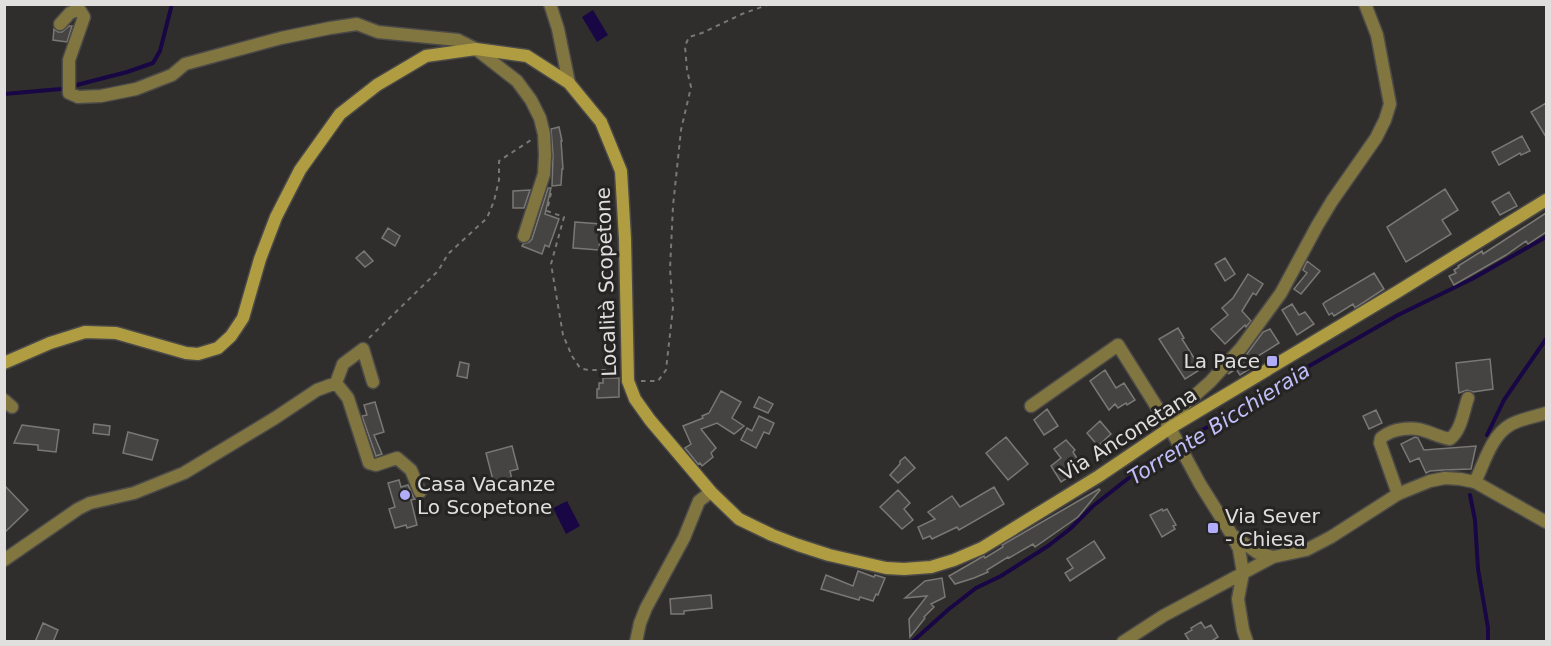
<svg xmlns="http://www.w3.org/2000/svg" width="1551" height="646" font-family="'DejaVu Sans',sans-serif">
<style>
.water{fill:#180645}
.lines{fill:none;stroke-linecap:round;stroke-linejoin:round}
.stream{stroke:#180645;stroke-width:4}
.building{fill:#454442;stroke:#797875;stroke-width:1.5}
.minor-casing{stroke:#4b4a48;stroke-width:15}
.tertiary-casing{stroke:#4b4a48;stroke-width:15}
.secondary-casing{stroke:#4b4a48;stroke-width:15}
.path{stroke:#797877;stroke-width:2;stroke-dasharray:4.5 4.5;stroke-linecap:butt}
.minor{stroke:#817540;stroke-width:12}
.tertiary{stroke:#817540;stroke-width:12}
.secondary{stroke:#b09d42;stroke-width:12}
.poi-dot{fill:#b1adfa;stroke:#252422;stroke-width:2}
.labels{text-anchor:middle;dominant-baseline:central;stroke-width:6;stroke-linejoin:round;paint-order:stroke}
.street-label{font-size:20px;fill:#e0dfde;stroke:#252422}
.poi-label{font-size:20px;fill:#e0dfde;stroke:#252422;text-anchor:start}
.water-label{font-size:21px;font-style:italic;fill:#c0bef9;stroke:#252422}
</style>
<rect width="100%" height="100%" fill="#2f2e2c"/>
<path class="water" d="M593 10 608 35 597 42 582 17Z
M567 501 580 526 566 534 553 508Z"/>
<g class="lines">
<path class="stream" d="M4 94 61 89 127 72 153 63 160 51 172 4
M1487 435 1504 400 1546 339
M1470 495 1475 520 1478 569 1488 628V642
M912 642 949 609 976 588 1001 576 1048 546 1070 529 1093 506 1144 466 1202 430 1257 401 1275 390 1290 377 1398 315 1472 279 1546 237"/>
</g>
<path class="building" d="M69 26H72L67 42 53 40 54 29 58 32H62Z
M1546 103V137L1531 112Z
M559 127 562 141H561L563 169H562L561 185 552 186 553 155 551 129Z
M1522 136 1530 151 1521 155 1520 153 1499 165 1492 152Z
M548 188H551L545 214 559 219 549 247 545 245 542 254 522 246 523 244 529 242 532 239Z
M1445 189 1458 210 1442 220 1451 234 1406 262 1387 227Z
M530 190 524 208H513V191Z
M1509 192 1517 206 1500 215 1492 202Z
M1546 213V232L1528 244 1526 241 1506 255 1454 285 1449 276 1456 273 1454 270 1459 267 1458 266 1482 251 1483 254Z
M575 222 601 224 599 250 573 248Z
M388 228 400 236 395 246 382 238Z
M364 251 373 261 365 267 356 258Z
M1225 258 1235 274 1225 281 1215 264Z
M1307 261 1320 271 1301 294 1294 289 1307 273 1303 270Z
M1374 273 1384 289 1355 308 1353 304 1334 316 1332 313 1329 315 1323 304 1325 302Z
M1248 274 1263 284 1256 295 1253 293 1242 311 1251 321 1246 327 1245 325 1225 344 1211 329 1228 315 1222 308 1233 298Z
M1292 304 1299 315 1305 312 1314 324 1297 335 1282 310Z
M1178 328 1184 338 1182 339 1201 369 1185 379 1159 339Z
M1270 329 1279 343 1250 361 1254 366 1240 375 1236 369 1228 374 1247 354 1263 332Z
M1490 359 1493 389 1473 392 1467 390 1459 393 1456 363Z
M460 362 469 364 467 378 457 376Z
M1105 370 1116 388 1124 383 1135 400 1127 405 1126 403 1118 408 1115 404 1109 410 1090 381Z
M603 378H619V397L597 398V389H599V383H603Z
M721 391 741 402 732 418 744 426 734 434 717 423 701 429 716 448 711 453 713 457 702 466 700 463 698 464 685 448 691 444 683 426 703 418 702 416 709 413Z
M759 397 773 404 768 413 754 407Z
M375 402 384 432 374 435 382 454 376 456 362 416 367 415 364 405Z
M1047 409 1058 426 1044 435 1034 420Z
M1376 410 1382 423 1369 429 1363 416Z
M759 416 774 423 769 434 764 432 756 448 741 440 747 428 752 431Z
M1100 421 1111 434 1098 446 1087 433Z
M94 424 110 426 109 435 93 433Z
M22 425 59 430 56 452 38 450V445L14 443Z
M128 432 158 440 152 460 123 453Z
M1006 437 1028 464 1008 480 986 453Z
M1415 437 1418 438 1424 450 1476 446 1471 469 1444 470 1430 471 1426 473 1419 458 1410 462 1401 444Z
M1066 440 1075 450 1073 452 1083 468 1061 482 1051 466 1061 458 1054 449Z
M512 446 518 469 510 471 512 480 494 484 486 453Z
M905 457 915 468 898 483 890 475 900 464V461Z
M399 480 401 487 408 485 414 498 415 499 411 500 417 525 407 528 406 525 395 528 389 509 395 507 388 483Z
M4 485 28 510 4 533Z
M994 487 1004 504 959 530 957 527 932 539 930 536 923 539 918 527 935 519 928 512 952 496 960 507Z
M1099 489 1100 490 1078 517 1035 547 1033 544 1009 558 1008 557 987 570 988 572 974 578 955 584 949 576 982 557 984 556 985 558 1003 547 1002 545 1004 544Z
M898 490 910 503 904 509 913 520 902 529 880 507Z
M1162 509 1163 511 1167 509 1176 525 1173 526 1175 529 1162 537 1150 515Z
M1094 541 1105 558 1070 581 1065 573 1073 568 1067 559Z
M858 571 874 577 875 575 885 578 878 595 876 594 873 601 860 597 859 600 821 589 826 575 853 586Z
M942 578 945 597 931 604 934 607 924 617 925 618 910 637 909 619 927 596 905 598 925 581Z
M711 595 712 608 684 611V614H671L670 599Z
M1201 622 1205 628 1211 625 1218 637 1210 642H1190L1185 634 1192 630 1191 628Z
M43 623 58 630 53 642H35Z"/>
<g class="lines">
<g class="minor-casing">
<path id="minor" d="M550 4 558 29 569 83
M60 24 70 13 79 9 84 17 69 60V93L78 97 101 96 136 89 172 75 185 64 281 38 330 28 357 24 378 32 458 40 476 49 517 81 531 100 540 118 544 134 545 155 544 174 524 236
M336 383 343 364 363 349 373 382
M4 400 12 407
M1031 406 1118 345 1170 428 1184 405 1210 382 1241 348 1281 293 1317 226 1332 201 1376 138 1385 120 1390 104 1377 35 1365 4
M1475 482C1484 464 1491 436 1510 425 1520 419 1535 417 1546 413
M1398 494 1380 443 1381 438C1388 432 1394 430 1403 429 1424 426 1432 436 1450 439 1462 429 1463 412 1468 398
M1232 535 1239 549 1243 573 1238 599 1243 630 1247 642
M4 560 78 509 90 503 134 493 184 473 275 418 317 390 336 383 348 398 369 463 376 465 397 458 411 470 420 492
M636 642 640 623 646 608 684 538 699 501 711 492
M1123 642 1163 616 1273 557"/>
</g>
<g class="tertiary-casing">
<path id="tertiary" d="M1170 428 1200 484 1232 535 1258 553 1273 557 1306 550 1331 537 1398 494 1430 481 1445 478 1460 479 1475 482 1546 522"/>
</g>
<g class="secondary-casing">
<path id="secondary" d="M4 363 50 343 85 332 116 333 186 353 198 354 218 348 231 336 243 318 260 259 276 217 300 170 340 114 377 85 426 56 476 49 527 56 569 83 601 122 621 171 625 239 628 381 635 399 650 420 711 492 739 519 772 535 798 545 829 555 886 568 904 569 931 567 954 560 982 548 1099 476 1170 428 1397 292 1546 200"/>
</g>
<path class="path" d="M551 193 547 211 564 217 551 264 563 335 572 356 580 368C592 372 604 368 616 372
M369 338 438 271 448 254 487 218 494 201 499 180V161L534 138
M641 381H658L666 370 673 308 670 269 673 206 681 130 691 87 687 70 685 46 689 37 702 33 742 14 770 4"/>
<use href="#minor" class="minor"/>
<use href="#tertiary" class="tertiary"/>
<use href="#secondary" class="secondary"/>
</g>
<g class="poi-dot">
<rect x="1266" y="355" width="12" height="12" rx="3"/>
<circle cx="405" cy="495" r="6"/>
<rect x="1207" y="522" width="12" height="12" rx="3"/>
</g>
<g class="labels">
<g class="street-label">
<text transform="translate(606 282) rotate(-92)">Località Scopetone</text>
<text transform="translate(1128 434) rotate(-32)">Via Anconetana</text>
</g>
<g class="poi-label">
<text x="1260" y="361" text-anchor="end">La Pace</text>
<text x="417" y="484">Casa Vacanze<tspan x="417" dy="23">Lo Scopetone</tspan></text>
<text x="1225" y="516">Via Sever<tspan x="1225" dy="23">- Chiesa</tspan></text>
</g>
<g class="water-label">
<text transform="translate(1219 424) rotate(-32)">Torrente Bicchieraia</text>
</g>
</g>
<rect width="1551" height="646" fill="none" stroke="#e0dfde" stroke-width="12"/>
</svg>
